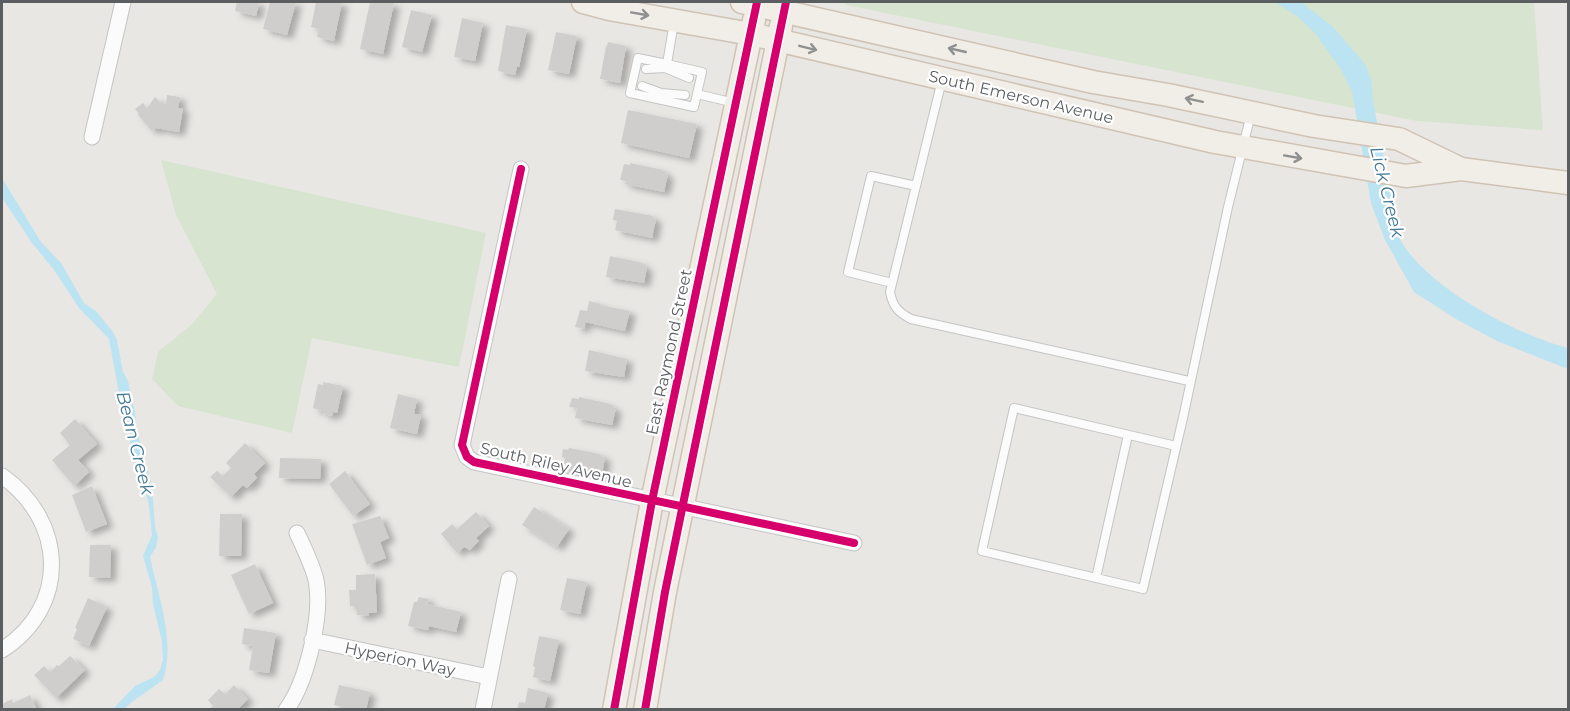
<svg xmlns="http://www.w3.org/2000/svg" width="1570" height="711" font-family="Montserrat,sans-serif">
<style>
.green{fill:#d6e4d0}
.water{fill:#bbe3f1}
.building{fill:#d0cecd;filter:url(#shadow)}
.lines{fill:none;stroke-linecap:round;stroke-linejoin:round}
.service-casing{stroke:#c3c4c4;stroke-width:10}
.minor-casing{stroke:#c3c4c4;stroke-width:17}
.primary-casing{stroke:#cfc3b4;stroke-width:25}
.service{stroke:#fcfbfb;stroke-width:8}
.minor{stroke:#fcfbfb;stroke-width:15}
.primary{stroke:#f1ede7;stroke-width:22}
.cycleway-casing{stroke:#fff;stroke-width:11}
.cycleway{stroke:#d6006c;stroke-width:8}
.oneway{stroke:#8f9090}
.labels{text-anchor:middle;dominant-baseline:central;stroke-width:4.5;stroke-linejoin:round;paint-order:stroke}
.street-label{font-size:16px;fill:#5a5e61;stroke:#fff}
.water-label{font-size:18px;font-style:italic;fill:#417895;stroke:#fff}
</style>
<defs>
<filter id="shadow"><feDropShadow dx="6" dy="4" stdDeviation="3" flood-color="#0004"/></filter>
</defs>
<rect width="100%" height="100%" fill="#e9e7e4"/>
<path class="green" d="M843 2H1534L1543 130 1417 121 846 5Z
M161 160 486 233 459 367 312 338 292 433 178 406 152 379 158 352 191 325 217 294 176 215Z"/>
<path class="water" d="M1275 2H1301L1332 26 1365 64 1371 79 1373 101C1379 134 1386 167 1392 201 1394 213 1395 230 1401 241 1428 288 1517 335 1568 348V369L1497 341 1456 319 1414 292 1385 240 1371 203 1352 91 1340 68 1315 33 1297 16Z
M2 178 41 242 61 263 84 303 96 311 113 332 117 340 123 372 128 381 135 413 137 431 152 486 155 527 158 538 156 547 150 557C158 596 176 641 163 680L132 702 124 709H113L135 686 154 677 160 670 163 660 162 641 153 604 152 587 143 556 152 535 149 506 143 480 131 455 129 420 119 393 109 339 79 308 54 270 32 243 3 199Z"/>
<path class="building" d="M237 2H259L256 16 235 11Z
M270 2H296L287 35 263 29Z
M316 2H342L334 41 317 37 319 29 311 27Z
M370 2 394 3 383 54 360 49Z
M411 10 432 15 422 52 402 47Z
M462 18 483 23 475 61 454 57Z
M506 25 527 29 519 67H517L515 75 498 71Z
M556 32 577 36 569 74 548 70Z
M608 42 626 46 620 83 600 79 606 46H607Z
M167 95 180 97 178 108H183L179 132 156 128 152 131 138 115 139 114 135 109 143 103 147 108 155 97 161 103 166 104Z
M628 110 697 124 689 158 621 143Z
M630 163 663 170V173L668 174 664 192 625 184 626 181 620 180 624 164 630 165Z
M615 209 653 216 652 218 656 219 652 238 615 230 617 221 613 220Z
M610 256 643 263 642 266 647 267 644 283 606 277Z
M589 301 601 304 600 305 630 311 625 331 585 322 584 329 575 327 580 310 587 311Z
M589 350 627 359 624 377 585 371Z
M323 382 343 386 337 413 333 412V416L323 414 324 411 313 408 318 384 323 385Z
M398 394 417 399 414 414 421 415 417 434 390 428Z
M579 397 610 404V407L616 408 612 425 575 418 577 408 569 407 572 398 579 399Z
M75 419 97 444 78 460 89 472 74 486 52 460 70 445 60 433Z
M245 443 265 463 254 474 257 478 247 488 243 485 231 497 210 477 217 471 223 476 231 468 226 463Z
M569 448 600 454V456L605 457 602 475 596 474V477L563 470 565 458 562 457 563 449 568 450Z
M280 458 321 459 320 479 279 478Z
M345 471 370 504 353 516 329 484Z
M92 486 107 524 86 532 72 495Z
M534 507 569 529 557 547 522 525Z
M476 512 489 526 476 538 479 541 470 550 464 547 457 553 441 534 452 524 457 529Z
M220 514H242L241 556H219Z
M380 516 389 538 380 542 386 558 367 565 352 524Z
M90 545H111L110 578 89 577Z
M255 564 273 603 249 614 231 575Z
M375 574 377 612 369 613V616L357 615V606H350L349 590H356V575Z
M567 578 587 582 580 614 560 610Z
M419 597 429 599 427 604 461 612 456 632 429 626 428 630 408 626 414 602H417Z
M88 598 107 607 89 646 73 639 77 629 75 628Z
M244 628 276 633 269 673 249 670 253 646 242 644Z
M539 636 559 640 550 681 533 677 535 667 533 666Z
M70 656 85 670 56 698 34 675 44 666 50 672 57 665 59 666Z
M234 685 248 699 237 710H212L210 708 213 706 208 700 219 689 225 694Z
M339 685 370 692 366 710H356L334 705Z
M528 688 548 693 544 710H517L519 702 525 703Z
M30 695 37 710H2V704L12 699 13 703Z"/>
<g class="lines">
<g class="service-casing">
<path id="service" d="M674 22 667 64 702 72 697 94 735 103
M667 64 638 58 630 93 694 107 697 94
M665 68 689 78
M646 69 665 68 666 65
M942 80 890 292C893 307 898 312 911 319L1189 381
M642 86 661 93 659 99
M661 93 685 95
M892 283 848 272 871 176 916 186
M1176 446 1014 408 982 551 1143 589 1183 418 1228 207 1251 114
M1096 578 1128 435"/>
</g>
<g class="minor-casing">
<path id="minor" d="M92 137 123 2
M521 169 462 445 467 457 474 462 854 543
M2 476C66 521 70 606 2 650
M312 640 489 677
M286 710C307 682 323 614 316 580 312 564 304 548 297 533
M483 710 509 579"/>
</g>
<g class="primary-casing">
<path id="primary" d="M583 2 609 9 751 34 1215 142 1406 176 1461 169 1568 183
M742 2 1093 82 1168 95 1314 126 1399 139 1461 169
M614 710 652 501 754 20
M645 710 665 592 781 26"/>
</g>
<use href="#service" class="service"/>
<use href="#minor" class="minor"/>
<use href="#primary" class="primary"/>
<g class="cycleway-casing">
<path id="cycleway" d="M521 169 462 445 467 457 474 462 854 543
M614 710 652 501 757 2
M645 710 665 592 786 2"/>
</g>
<use href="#cycleway" class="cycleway"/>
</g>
<defs><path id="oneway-shaft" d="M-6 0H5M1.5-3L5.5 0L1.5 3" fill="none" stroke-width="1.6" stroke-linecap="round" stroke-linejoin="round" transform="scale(1.5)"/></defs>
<g class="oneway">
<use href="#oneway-shaft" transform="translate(640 14) rotate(10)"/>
<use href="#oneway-shaft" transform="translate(808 48) rotate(14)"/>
<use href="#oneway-shaft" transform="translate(957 50) rotate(-167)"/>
<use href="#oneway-shaft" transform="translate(1194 100) rotate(-168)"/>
<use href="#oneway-shaft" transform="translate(1293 157) rotate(10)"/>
</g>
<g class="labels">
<g class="street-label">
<text transform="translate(1021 97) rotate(13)">South Emerson Avenue</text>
<text transform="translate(669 352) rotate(-78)">East Raymond Street</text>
<text transform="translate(556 465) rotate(13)">South Riley Avenue</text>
<text transform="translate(400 659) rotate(12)">Hyperion Way</text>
</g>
<g class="water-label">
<text transform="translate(1387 192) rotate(76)">Lick Creek</text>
<text transform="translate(135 443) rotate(76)">Bean Creek</text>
</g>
</g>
<rect width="1570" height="711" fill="none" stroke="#5a5e61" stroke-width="6"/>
</svg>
